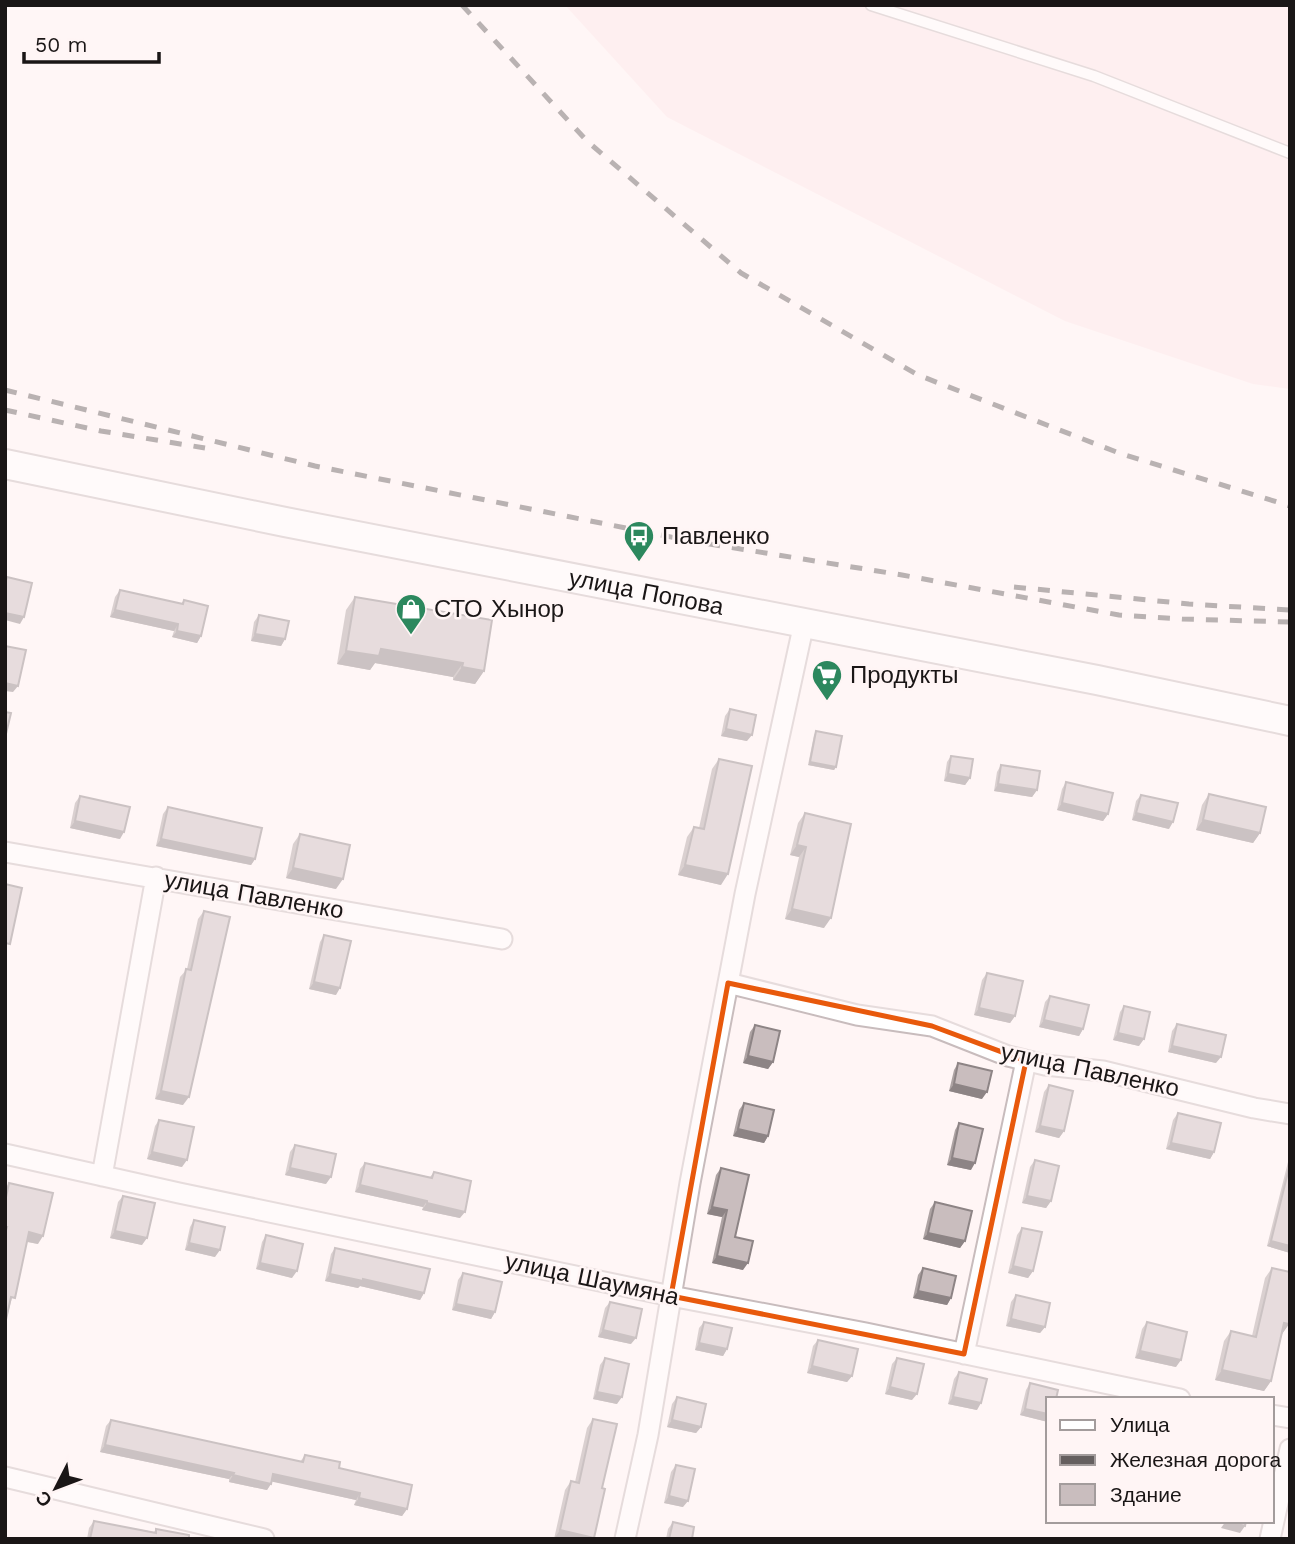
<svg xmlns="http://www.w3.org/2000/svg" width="1295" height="1544" font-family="'Work Sans',sans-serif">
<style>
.built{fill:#fce7e8}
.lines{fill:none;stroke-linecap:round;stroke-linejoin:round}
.lane-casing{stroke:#c8bcbd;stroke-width:13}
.street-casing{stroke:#c8bcbd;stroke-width:23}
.secondary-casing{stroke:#c8bcbd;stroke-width:32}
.lane{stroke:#fff;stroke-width:10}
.street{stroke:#fff;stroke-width:19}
.secondary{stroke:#fff;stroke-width:28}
.rail{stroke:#655f5f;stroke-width:5;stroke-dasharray:12 12;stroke-linecap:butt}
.wall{fill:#ada3a3}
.shaded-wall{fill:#8d8485}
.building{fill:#c9bdbe;stroke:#8d8485;stroke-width:2}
.marked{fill:none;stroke:#e8590c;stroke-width:5;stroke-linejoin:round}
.labels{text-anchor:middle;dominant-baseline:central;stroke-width:5;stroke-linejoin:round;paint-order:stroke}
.poi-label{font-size:24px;fill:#1a1616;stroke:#fff5f5;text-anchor:start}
.street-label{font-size:24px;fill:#1a1616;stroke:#fff5f5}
</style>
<rect width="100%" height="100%" fill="#fff5f5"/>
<path class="built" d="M565 5H1290V389L1253 384 1065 321 667 117Z"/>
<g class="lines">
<g class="lane-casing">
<path id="lane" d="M871 5 1094 76 1290 153"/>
</g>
<g class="street-casing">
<path id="street" d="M5 852 502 939
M728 983 857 1015 932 1026 1008 1056 1045 1065 1103 1071 1254 1108 1290 1114
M5 1154 179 1193 671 1296 866 1333 1180 1399
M102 1176 156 877
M964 1354 1026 1061
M1272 1415 1290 1418
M5 1477 264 1539
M625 1539 648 1435 690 1183 745 894 804 623
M1270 1539 1290 1449"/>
</g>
<g class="secondary-casing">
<g id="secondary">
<path id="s1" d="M5 464 285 522 1097 680 1290 721"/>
</g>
</g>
<use href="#lane" class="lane"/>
<use href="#street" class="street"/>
<use href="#secondary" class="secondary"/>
<path class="rail" d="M462 5 587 141 741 273 918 375 1119 453 1290 506
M5 390 315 466 691 541 902 575 1119 615 1182 619 1290 622
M5 410 101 431 205 448
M1014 587 1189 604 1290 610"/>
</g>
<path class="wall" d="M120 590 181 604 184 600 201 636 197 643 172 637 174 631 110 617 115 597Z
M355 597 484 671 475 684 453 680V677L375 663 370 670 337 664 346 610Z
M259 615 285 639 281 646 251 641 254 622Z
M730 709 747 741 721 736 725 716Z
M816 731 836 767 834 770 808 765 814 735Z
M951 756 970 778 965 785 944 781 947 762Z
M719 759 721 885 678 875 687 837 694 827 699 828 712 769Z
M1001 765 1037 790 1032 797 994 791 997 772Z
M1066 782 1108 814 1103 821 1057 810 1062 789Z
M1209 794 1260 833 1253 843 1196 830 1202 805Z
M1141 795 1169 829 1132 820 1136 801Z
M80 796 120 839 70 828 75 803Z
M168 807 255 859 251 865 156 846 163 814Z
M805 813 824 928 785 919 799 857 790 855 798 823Z
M300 834 336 889 286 878 293 844Z
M204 911 183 1105 155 1099 180 977 187 969 198 919Z
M324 935 336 995 309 989 320 942Z
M987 973 1015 1016 1010 1023 974 1015 982 980Z
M1050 996 1083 1029 1079 1036 1039 1027 1045 1002Z
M1124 1006 1139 1046 1113 1040 1120 1012Z
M1177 1024 1216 1063 1168 1052 1172 1031Z
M755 1025 773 1062 768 1069 743 1063 750 1032Z
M958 1063 982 1099 949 1091 954 1070Z
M1049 1085 1064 1131 1059 1138 1035 1132 1044 1092Z
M744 1103 768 1136 764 1143 733 1136 739 1110Z
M1178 1113 1214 1152 1210 1159 1166 1149 1173 1120Z
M159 1120 182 1167 147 1159 155 1126Z
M959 1123 971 1170 947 1165 955 1130Z
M295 1145 326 1184 285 1175 290 1152Z
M1290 1154V1253L1267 1246Z
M1035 1160 1051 1201 1046 1208 1022 1203 1030 1167Z
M365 1163 430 1177 434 1172 460 1218 422 1210 423 1207 355 1192 360 1169Z
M721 1168 735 1237 743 1270 712 1263 722 1217 707 1214 716 1175Z
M9 1183 38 1244 27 1242 5 1324V1189Z
M123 1196 142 1245 110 1238 118 1202Z
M935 1202 965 1241 960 1248 923 1239 930 1209Z
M194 1220 215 1257 185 1250 190 1227Z
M1022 1228 1033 1271 1028 1278 1008 1273 1017 1235Z
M266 1235 292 1278 256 1269 262 1242Z
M335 1248 424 1293 420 1300 360 1286 358 1288 325 1281 331 1254Z
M923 1268 951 1298 947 1305 913 1298 918 1275Z
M1272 1268 1289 1324 1282 1334 1271 1381 1264 1391 1215 1380 1224 1341 1231 1331 1252 1336 1265 1278Z
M463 1273 495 1312 491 1319 452 1310 458 1280Z
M1016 1295 1045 1327 1040 1333 1006 1326 1011 1302Z
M610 1302 631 1344 598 1337 605 1308Z
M704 1322 727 1349 723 1356 695 1350 699 1328Z
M1147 1322 1176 1367 1135 1358 1142 1329Z
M818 1340 852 1376 847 1382 807 1373 813 1346Z
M605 1358 617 1404 593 1399 600 1365Z
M897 1358 912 1400 885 1394 892 1364Z
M959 1372 977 1410 948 1404 954 1379Z
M1030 1383 1048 1422 1020 1415 1026 1390Z
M677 1397 701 1427 696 1433 667 1427 672 1404Z
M593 1419 602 1488 594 1538V1539H554L565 1490 571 1481 575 1482 587 1428Z
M111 1420 300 1462 305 1455 339 1468 407 1509 402 1516 354 1505 356 1500 272 1481 267 1490 229 1482V1479L100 1452 106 1426Z
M676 1465 683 1507 664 1503 671 1472Z
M94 1521 154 1532 156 1529 189 1539H87L89 1528Z
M673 1522 692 1539H666L668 1529Z"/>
<path class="shaded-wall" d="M115 610 178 624 174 631 110 617Z
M5 613 24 617 20 624 5 620Z
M177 631 201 636 197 643 172 637Z
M255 634 285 639 281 646 251 641Z
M381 649 463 663 453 677 375 663 370 670 337 664 346 651Z
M462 667 484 671 475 684 453 680Z
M5 683 18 686 13 692 5 691Z
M726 729 752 735 747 741 721 736Z
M810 762 836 767 834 770 808 765Z
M948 774 970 778 965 785 944 781Z
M998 784 1037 790 1032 797 994 791Z
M1062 803 1108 814 1103 821 1057 810Z
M1136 813 1173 822 1169 829 1132 820Z
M1203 820 1260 833 1253 843 1196 830Z
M75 821 124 832 120 839 70 828Z
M161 839 255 859 251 865 156 846Z
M797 845 806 847 799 857 790 855Z
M685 865 728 874 721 885 678 875Z
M293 868 343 879 336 889 286 878Z
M792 909 831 918 824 928 785 919Z
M314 982 340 988 336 995 309 989Z
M979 1008 1015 1016 1010 1023 974 1015Z
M1044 1020 1083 1029 1079 1036 1039 1027Z
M1118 1033 1144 1039 1139 1046 1113 1040Z
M1172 1046 1221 1057 1216 1063 1168 1052Z
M748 1056 773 1062 768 1069 743 1063Z
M954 1084 987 1092 982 1099 949 1091Z
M161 1091 189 1097 183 1105 155 1099Z
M1040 1126 1064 1131 1059 1138 1035 1132Z
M738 1129 768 1136 764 1143 733 1136Z
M1171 1143 1214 1152 1210 1159 1166 1149Z
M152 1152 187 1160 182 1167 147 1159Z
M952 1158 975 1163 971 1170 947 1165Z
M290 1168 331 1177 326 1184 285 1175Z
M360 1185 427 1201 423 1207 355 1192Z
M1027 1196 1051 1201 1046 1208 1022 1203Z
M427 1203 465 1212 460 1218 422 1210Z
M712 1207 727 1210 722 1217 707 1214Z
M115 1231 147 1238 142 1245 110 1238Z
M29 1232 43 1236 38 1244 24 1241Z
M928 1233 965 1241 960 1248 923 1239Z
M1271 1241 1290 1246V1253L1267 1246Z
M189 1243 220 1250 215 1257 185 1250Z
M717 1256 748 1263 743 1270 712 1263Z
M260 1263 297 1271 292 1278 256 1269Z
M1013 1266 1033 1271 1028 1278 1008 1273Z
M330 1274 363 1279 424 1293 420 1300 360 1286 358 1288 325 1281Z
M918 1291 951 1298 947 1305 913 1298Z
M456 1304 495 1312 491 1319 452 1310Z
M1011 1319 1045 1327 1040 1333 1006 1326Z
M1284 1323 1289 1324 1282 1334 1277 1333Z
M603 1330 636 1338 631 1344 598 1337Z
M699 1343 727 1349 723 1356 695 1350Z
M1140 1351 1181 1360 1176 1367 1135 1358Z
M812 1366 852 1376 847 1382 807 1373Z
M1222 1370 1271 1381 1264 1391 1215 1380Z
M890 1387 917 1394 912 1400 885 1394Z
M597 1392 622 1397 617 1404 593 1399Z
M953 1397 981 1403 977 1410 948 1404Z
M1025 1409 1048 1414V1422L1020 1415Z
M672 1420 701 1427 696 1433 667 1427Z
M105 1445 234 1473 229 1479 100 1452Z
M273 1474 360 1493 356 1500 269 1481Z
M233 1475 271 1484 267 1490 229 1482Z
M669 1496 688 1501 683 1507 664 1503Z
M359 1498 407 1509 402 1516 354 1505Z
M1226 1521 1245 1526 1240 1533 1221 1528Z
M560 1530 594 1538V1539H554Z"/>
<path class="building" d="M7 577 32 583 24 617 5 613V584Z
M120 590 183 604 184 600 208 606 201 636 177 631 178 624 115 610Z
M355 597 492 620 484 671 462 667 463 663 381 649 379 656 346 651Z
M259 615 289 621 285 639 255 634Z
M5 646 26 650 18 686 5 683Z
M730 709 756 715 752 735 726 729Z
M5 712 11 713 5 738Z
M816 731 842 736 836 767 810 762Z
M951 756 973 759 970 778 948 774Z
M719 759 752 766 728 874 685 865 694 827 704 829Z
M1001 765 1040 771 1037 790 998 784Z
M1066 782 1113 793 1108 814 1062 803Z
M1209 794 1266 807 1260 833 1203 820Z
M1141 795 1178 803 1173 822 1136 813Z
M80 796 130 807 124 832 75 821Z
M168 807 262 828 255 859 161 839Z
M805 813 851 824 831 918 792 909 806 847 797 845Z
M300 834 350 845 343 879 293 868Z
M5 884 22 888 10 944 5 943Z
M204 911 230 917 189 1097 161 1091 186 969 191 970Z
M324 935 351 941 340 988 314 982Z
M987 973 1023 981 1015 1016 979 1008Z
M1050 996 1089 1005 1083 1029 1044 1020Z
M1124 1006 1150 1012 1144 1039 1118 1033Z
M1177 1024 1226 1035 1221 1057 1172 1046Z
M755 1025 780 1031 773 1062 748 1056Z
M958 1063 992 1071 987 1092 954 1084Z
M1049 1085 1073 1091 1064 1131 1040 1126Z
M744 1103 774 1110 768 1136 738 1129Z
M1178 1113 1221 1123 1214 1152 1171 1143Z
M159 1120 194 1127 187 1160 152 1152Z
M959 1123 983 1129 975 1163 952 1158Z
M295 1145 336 1154 331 1177 290 1168Z
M1035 1160 1059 1166 1051 1201 1027 1196Z
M365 1163 432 1178 434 1172 471 1181 465 1212 427 1203V1201L360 1185Z
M1290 1164V1246L1271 1241Z
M721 1168 749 1175 735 1237 753 1241 748 1263 717 1256 727 1210 712 1207Z
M9 1183 53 1193 43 1236 29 1232 15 1298 11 1297 5 1324V1234L7 1227H5V1202Z
M123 1196 155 1203 147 1238 115 1231Z
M935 1202 972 1211 965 1241 928 1233Z
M194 1220 225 1227 220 1250 189 1243Z
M1022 1228 1042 1232 1033 1271 1013 1266Z
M266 1235 303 1244 297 1271 260 1263Z
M335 1248 430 1269 424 1293 363 1279V1281L330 1274Z
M923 1268 956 1276 951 1298 918 1291Z
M1272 1268 1290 1272V1322L1289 1324 1284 1323 1271 1381 1222 1370 1231 1331 1256 1337Z
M463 1273 502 1282 495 1312 456 1304Z
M1016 1295 1050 1303 1045 1327 1011 1319Z
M610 1302 642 1309 636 1338 603 1330Z
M704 1322 732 1328 727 1349 699 1343Z
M1147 1322 1187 1332 1181 1360 1140 1351Z
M818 1340 858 1349 852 1376 812 1366Z
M605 1358 629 1364 622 1397 597 1392Z
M897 1358 924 1364 917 1394 890 1387Z
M959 1372 987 1379 981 1403 953 1397Z
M1030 1383 1058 1390 1056 1399H1048V1414L1025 1409Z
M677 1397 706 1404 701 1427 672 1420Z
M593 1419 617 1424 602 1488 605 1489 594 1538 560 1530 571 1481 579 1483Z
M111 1420 303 1462 305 1455 340 1462 339 1468 412 1485 407 1509 359 1498 360 1493 273 1474 271 1484 233 1475 234 1473 105 1445Z
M676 1465 695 1469 688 1501 669 1496Z
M94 1521 156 1533V1529L189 1535V1539H90Z
M1226 1521H1246L1245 1526Z
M673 1522 694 1527 692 1539H669Z"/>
<path d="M0 0H1295V1544H0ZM728 983 932 1026 1026 1061 964 1354 671 1296Z" fill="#fff5f5" fill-opacity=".55" fill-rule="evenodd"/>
<path class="marked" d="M728 983 932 1026 1026 1061 964 1354 671 1296Z"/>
<defs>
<g id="bus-pin" transform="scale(1.575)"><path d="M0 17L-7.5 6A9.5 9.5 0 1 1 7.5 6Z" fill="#2c885e" stroke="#fff5f5"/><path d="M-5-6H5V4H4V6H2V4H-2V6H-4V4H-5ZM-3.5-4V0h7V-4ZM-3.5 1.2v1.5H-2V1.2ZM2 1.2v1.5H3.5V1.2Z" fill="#fff"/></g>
<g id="shop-pin" transform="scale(1.575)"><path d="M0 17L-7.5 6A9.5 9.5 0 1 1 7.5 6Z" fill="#2c885e" stroke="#fff5f5"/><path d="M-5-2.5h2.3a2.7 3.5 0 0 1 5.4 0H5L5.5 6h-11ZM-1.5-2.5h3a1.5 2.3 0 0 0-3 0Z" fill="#fff"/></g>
<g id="supermarket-pin" transform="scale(1.575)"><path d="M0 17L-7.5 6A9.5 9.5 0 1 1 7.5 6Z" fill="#2c885e" stroke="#fff5f5"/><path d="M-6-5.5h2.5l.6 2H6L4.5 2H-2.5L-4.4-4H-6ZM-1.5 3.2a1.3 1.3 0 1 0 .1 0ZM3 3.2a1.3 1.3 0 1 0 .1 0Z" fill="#fff"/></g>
</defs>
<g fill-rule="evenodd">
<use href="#bus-pin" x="639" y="536"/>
<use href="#shop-pin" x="411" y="609"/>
<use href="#supermarket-pin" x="827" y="675"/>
</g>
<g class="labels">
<g class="poi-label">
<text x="662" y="536">Павленко</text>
<text x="434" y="609">СТО Хынор</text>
<text x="850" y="675">Продукты</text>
</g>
<g class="street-label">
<text stroke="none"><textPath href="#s1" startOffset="654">улица Попова</textPath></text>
<text transform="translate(254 895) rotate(10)">улица Павленко</text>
<text transform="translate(1090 1070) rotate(12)">улица Павленко</text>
<text transform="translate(592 1279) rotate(12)">улица Шаумяна</text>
</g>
</g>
<rect width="1295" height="1544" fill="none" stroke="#1a1616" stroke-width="14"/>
<rect x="1046" y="1397" width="228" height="126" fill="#fff5f5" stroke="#a39c9c" stroke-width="2"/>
<rect x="1060" y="1420" width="35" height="10" fill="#ffffff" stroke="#a39c9c" stroke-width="2"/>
<text x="1110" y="1432" font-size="21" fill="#1a1616">Улица</text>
<rect x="1060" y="1455" width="35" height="10" fill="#655f5f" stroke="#a39c9c" stroke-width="2"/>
<text x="1110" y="1467" font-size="21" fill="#1a1616">Железная дорога</text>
<rect x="1060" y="1484" width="35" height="21" fill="#c9bdbe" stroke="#a39c9c" stroke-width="2"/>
<text x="1110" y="1502" font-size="21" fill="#1a1616">Здание</text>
<g transform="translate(56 1488) rotate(228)" stroke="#fff5f5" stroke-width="5" paint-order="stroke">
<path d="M0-5L12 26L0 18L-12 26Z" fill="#1a1616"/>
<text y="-10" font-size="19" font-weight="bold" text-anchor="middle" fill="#1a1616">С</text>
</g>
<path d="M24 52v10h135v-10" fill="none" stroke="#1a1616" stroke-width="3.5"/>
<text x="35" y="52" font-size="21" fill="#1a1616" stroke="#fff5f5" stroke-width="5" paint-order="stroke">50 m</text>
</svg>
